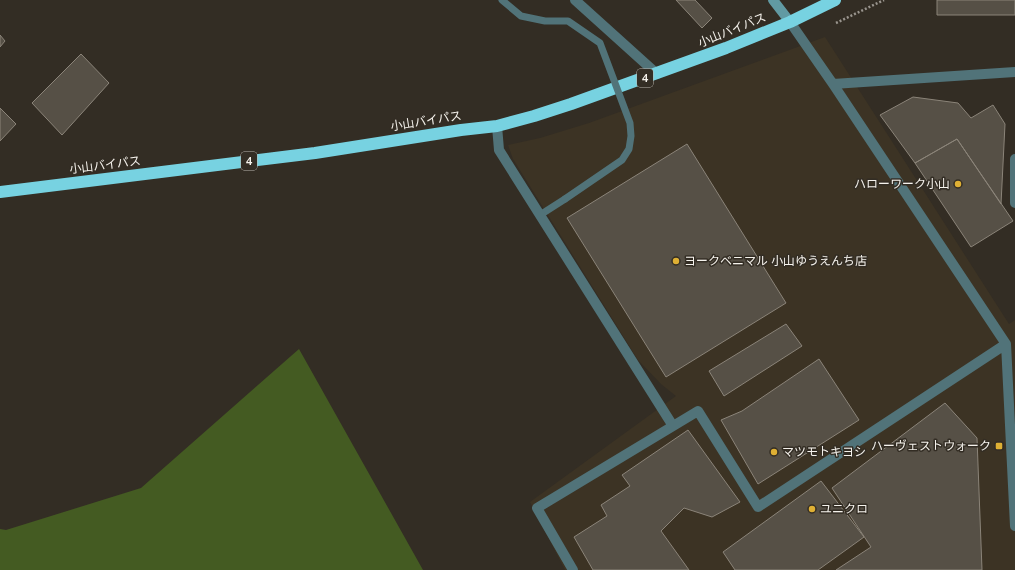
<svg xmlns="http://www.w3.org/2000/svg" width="1015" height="570" font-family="'Nunito Sans','Noto Sans JP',sans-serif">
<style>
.built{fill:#3c3324}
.green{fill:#445b22}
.building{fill:#565046;stroke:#8b8479}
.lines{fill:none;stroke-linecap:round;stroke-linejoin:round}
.path{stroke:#9a958e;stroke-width:2.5;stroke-dasharray:2 2;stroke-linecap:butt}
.lane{stroke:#517379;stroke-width:7}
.street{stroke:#517379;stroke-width:10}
.secondary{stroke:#619aa3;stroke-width:10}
.highway{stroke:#77d2e1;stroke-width:12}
.lane-bridge{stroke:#517379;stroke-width:7}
.poi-dot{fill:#dfb034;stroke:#332d24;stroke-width:1.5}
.labels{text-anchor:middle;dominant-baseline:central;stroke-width:3;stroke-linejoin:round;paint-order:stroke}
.shield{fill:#332d24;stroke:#bbb7b0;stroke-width:1}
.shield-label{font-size:11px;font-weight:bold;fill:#f5f2ec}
.street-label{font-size:12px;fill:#f5f2ec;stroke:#332d24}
.poi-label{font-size:12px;fill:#f5f2ec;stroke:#332d24;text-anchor:start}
</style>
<rect width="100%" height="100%" fill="#332d24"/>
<path class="built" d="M825 37 1009 324 1015 320V570H565L530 502 676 396 661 384 638 360 513 159 508 145 540 138 589 123Z"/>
<path class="green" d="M299 349 423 570H0V529L6 530 141 488Z"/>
<path class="building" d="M676 0H695L712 18 702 28Z
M937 0H1015V15H937Z
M0 35 5 41 0 47Z
M81 54 109 83 62 135 32 103Z
M913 97 958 103 971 118 993 105 1005 124 1001 204 957 139 915 163 880 115Z
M0 108 16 124 0 141Z
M957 139 1013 221 971 247 915 163Z
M687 144 786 303 666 377 567 218Z
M786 324 802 346 724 396 709 371Z
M819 359 859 420 758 484 721 420 742 411Z
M945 403 977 438 982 570H836L871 547 832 488Z
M688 430 740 502 712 517 684 508 661 531 689 570H593L574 537 607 516 601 505 630 486 622 475Z
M821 481 864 537 818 570H735L723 552Z"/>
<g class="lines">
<path class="path" d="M836 23 884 0"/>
<path class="lane" d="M540 215 565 199"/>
<path class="street" d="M575 0 657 74
M790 22 833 84 1006 344 1015 526
M833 84 1015 72
M497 126 499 150 673 426
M1015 159V203
M573 570 537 508 698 411 758 507 1006 344"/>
<path class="secondary" d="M773 0 790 22"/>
<path class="highway" d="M0 192 315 153 461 130 497 126 534 116 571 104 726 48 790 22 835 0"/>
<path class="lane-bridge" d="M502 0 521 16 545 21H568L600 43 630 123 631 136 629 149 622 160 565 199"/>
</g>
<g class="poi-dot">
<circle cx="958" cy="184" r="4"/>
<circle cx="676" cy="261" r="4"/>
<rect x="995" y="442" width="8" height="8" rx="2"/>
<circle cx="774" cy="452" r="4"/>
<circle cx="812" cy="509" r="4"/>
</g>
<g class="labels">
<g class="shield">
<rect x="637" y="69" width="16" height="18" rx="3"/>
<rect x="241" y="152" width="16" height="18" rx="3"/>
</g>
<g class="shield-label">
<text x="645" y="78">4</text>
<text x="249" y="161">4</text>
</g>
<g class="street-label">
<text transform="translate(732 30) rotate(-22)">小山バイパス</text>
<text transform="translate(426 121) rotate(-9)">小山バイパス</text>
<text transform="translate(105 165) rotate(-7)">小山バイパス</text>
</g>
<g class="poi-label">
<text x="950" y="184" text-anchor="end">ハローワーク小山</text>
<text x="684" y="261">ヨークベニマル 小山ゆうえんち店</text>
<text x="991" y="446" text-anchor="end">ハーヴェストウォーク</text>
<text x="782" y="452">マツモトキヨシ</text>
<text x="820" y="509">ユニクロ</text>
</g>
</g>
</svg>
